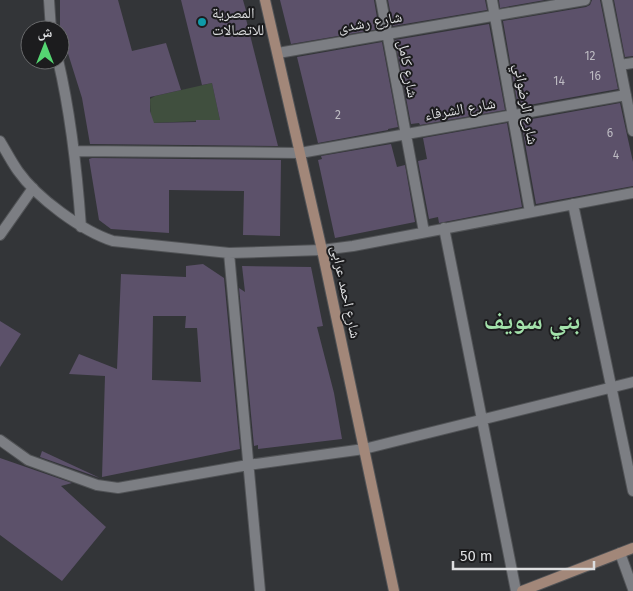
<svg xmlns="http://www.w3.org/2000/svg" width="633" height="591" font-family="'Fira Sans','Noto Naskh Arabic',sans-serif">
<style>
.green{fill:#404f3e}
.building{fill:#5c516a;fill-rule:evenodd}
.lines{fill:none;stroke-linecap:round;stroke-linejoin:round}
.street-casing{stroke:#515356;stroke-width:12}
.secondary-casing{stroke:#515356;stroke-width:12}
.street{stroke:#7c7e83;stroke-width:10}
.secondary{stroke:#a28779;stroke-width:10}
.culture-dot{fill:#0f9aa8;stroke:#1c1c1e;stroke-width:2}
.labels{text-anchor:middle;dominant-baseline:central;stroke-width:4;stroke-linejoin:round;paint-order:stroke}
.number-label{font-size:12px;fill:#bdbbc2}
.poi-label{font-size:15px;fill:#dddee0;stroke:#1c1c1e;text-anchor:start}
.street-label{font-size:15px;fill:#dddee0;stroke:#1c1c1e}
.town-label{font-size:25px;font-weight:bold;fill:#a3e2ab;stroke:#1c1c1e}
</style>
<rect width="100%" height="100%" fill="#333538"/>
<path class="green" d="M212 83 220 120 151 123 150 99 155 96Z"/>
<path class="building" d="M60 0H118L132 51 166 43 181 90 150 97V111L154 123 196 122V120H220L212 83 202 85 181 0H243L247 14 245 15 278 146 90 144 82 98 60 28Z
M280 0H374L379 29 291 44Z
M388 0H485L487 10 393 26Z
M499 0H545L500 8Z
M592 0H600L618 89 518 107 503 21 586 7 590 5Z
M614 0H633V56L625 57Z
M489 24 505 110 420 125 419 123 411 124 395 40Z
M382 42 398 127 388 129V130L318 143 297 57Z
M620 103 633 162V186L536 204 521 121Z
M507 123 522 207 439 223 438 217 429 219 418 161 427 159 423 138Z
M391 144 397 167 405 165 415 222 335 238 318 160 322 159 321 156Z
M92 158 281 160 280 236 243 235 244 191 169 190V233L111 229 99 220 89 159Z
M203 264 224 278 240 449 102 477 105 376 69 374 79 354 117 369 121 274 186 277V266ZM153 316H186L185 328H197L201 382 152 380Z
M242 266 311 267 323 326 317 327 334 393 342 439 258 449V445L254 446 239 288 245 292Z
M0 321 21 334 0 367Z
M42 451 100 478 40 457Z
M0 458 72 483 61 486 106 527 62 581 0 535Z"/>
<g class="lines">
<g class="street-casing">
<path id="street" d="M49 0 51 30
M381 0 424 232
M492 0 530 212
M607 0 633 131
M278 53 585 0
M58 60C71 115 77 170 81 227
M620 65 633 63
M0 141C6 151 11 161 18 171 37 198 82 231 113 241L229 253 322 250 353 246 633 193
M75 151 300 153 626 95
M573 204 633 491
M444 228 516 591
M0 235 33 188
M229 253 260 591
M0 440 28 460 97 485 118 488 248 465 364 449 633 382
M620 553 633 589"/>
</g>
<g class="secondary-casing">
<path id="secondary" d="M265 0 322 250 394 591
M522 591 633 548"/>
</g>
<use href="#street" class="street"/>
<use href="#secondary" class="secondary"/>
</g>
<circle class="culture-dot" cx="202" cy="22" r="5"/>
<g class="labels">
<g class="number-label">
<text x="590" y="56">12</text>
<text x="595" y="76">16</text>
<text x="559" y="81">14</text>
<text x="338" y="115">2</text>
<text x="610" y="133">6</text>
<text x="616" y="155">4</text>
</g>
<g class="poi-label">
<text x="212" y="13">المصرية<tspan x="212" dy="17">للاتصالات</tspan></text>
</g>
<g class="street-label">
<text transform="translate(370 22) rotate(-10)">شارع رشدى</text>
<text transform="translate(408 69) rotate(80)">شارع كامل</text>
<text transform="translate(526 104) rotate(80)">شارع الرضواني</text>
<text transform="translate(460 109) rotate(-10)">شارع الشرفاء</text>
<text transform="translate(346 292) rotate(78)">شارع احمد عرابى</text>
</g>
<g class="town-label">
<text x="532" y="321">بني سويف</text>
</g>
</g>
<g transform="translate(45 45)"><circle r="24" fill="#1c1c1e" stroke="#696a6c"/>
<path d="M0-4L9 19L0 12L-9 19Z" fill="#55d672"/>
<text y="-8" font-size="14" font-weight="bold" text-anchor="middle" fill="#dddee0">ش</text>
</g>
<path d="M453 561v8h141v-8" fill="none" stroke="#dddee0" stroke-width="2.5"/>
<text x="460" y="561" font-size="15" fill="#dddee0" stroke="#1c1c1e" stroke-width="4" paint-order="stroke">50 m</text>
</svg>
